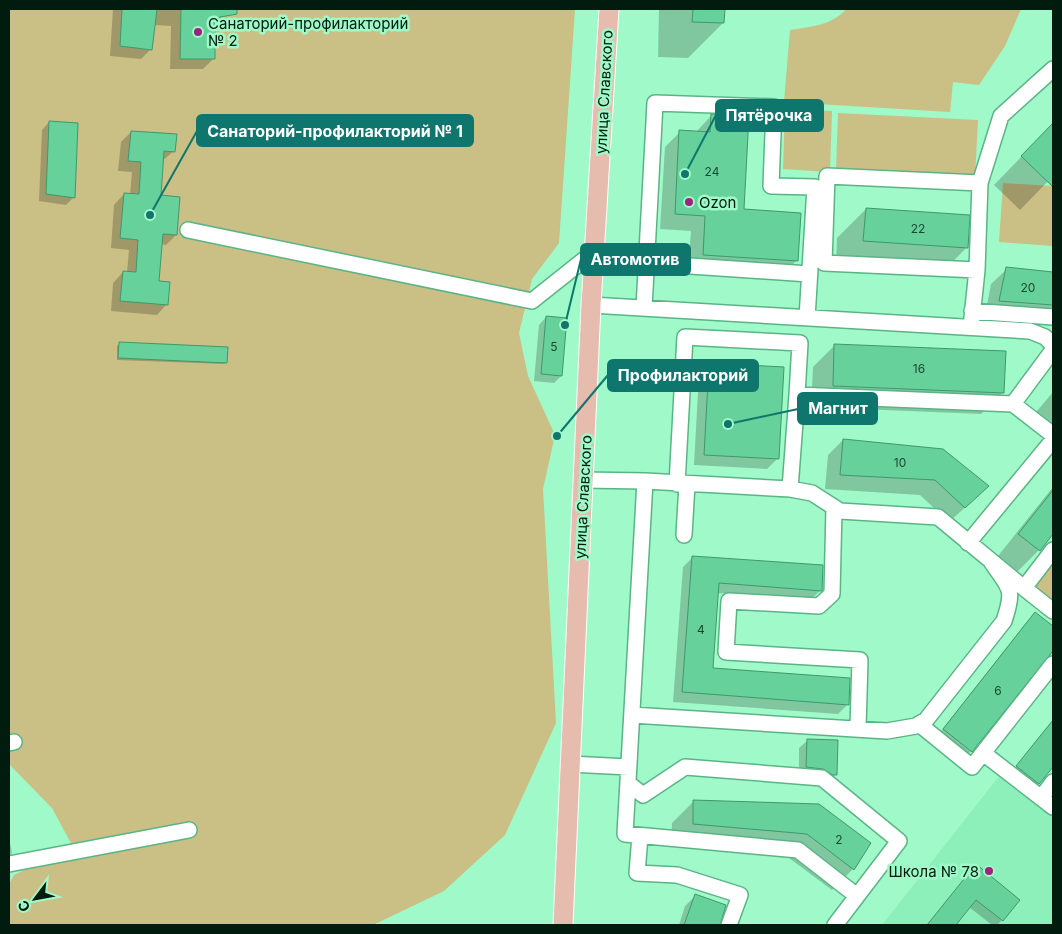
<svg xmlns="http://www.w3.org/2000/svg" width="1062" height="934" font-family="Inter,sans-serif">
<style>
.built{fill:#8defba}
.green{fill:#cabf84}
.shadow{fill:#0003}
.building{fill:#67d19b;stroke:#3e986c}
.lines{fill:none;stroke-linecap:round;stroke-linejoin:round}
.minor-casing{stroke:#5bb486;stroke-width:18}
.major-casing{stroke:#fff;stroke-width:21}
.minor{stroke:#fff;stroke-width:15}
.major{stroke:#e5bcae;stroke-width:19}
.poi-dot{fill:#9a247f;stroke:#a0f9c8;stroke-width:2}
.labels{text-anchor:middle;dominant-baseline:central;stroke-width:5;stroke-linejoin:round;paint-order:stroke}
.number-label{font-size:12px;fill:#1a4931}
.poi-label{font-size:15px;fill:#011c0e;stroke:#a0f9c8;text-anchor:start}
.street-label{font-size:15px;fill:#011c0e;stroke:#a0f9c8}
.leader{fill:none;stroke:#0f766e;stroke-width:2}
.callout-dot{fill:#0f766e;stroke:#a0f9c8;stroke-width:2}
.callout{fill:#0f766e;stroke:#0f766e;stroke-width:2}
.callout-label{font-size:16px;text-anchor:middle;font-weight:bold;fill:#fff}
</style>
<rect width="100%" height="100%" fill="#a0f9c8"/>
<path class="built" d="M1000 775 1053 817V925H882Z"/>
<path class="green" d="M9 9H575L559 243 532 279 519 333 528 376 555 435 543 489 556 723 505 835 444 891 373 925H9V884L14 875 73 847 52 808 9 764Z
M846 9H1021L1005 46 979 85 953 82 950 112 784 102 790 30C809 27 834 25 846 9Z
M785 109 832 111 830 172 783 169Z
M838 113 978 120 975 177 836 170Z
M1003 183 1053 186V246L999 242Z
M1053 557V605L1030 587Z"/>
<path class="shadow" d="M113 9H223V16L213 26V59L203 69H170L171 26 154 25 151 49 141 59 110 56Z
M659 9H724L723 23 688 58 658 57Z
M711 116 743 211 797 260 782 275 688 270 691 231 660 229 665 147 680 132H696Z
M49 122 74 197 66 205 39 201 42 130Z
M1053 124V176L1020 210 994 185Z
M131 132 174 151 162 161 159 196 176 235 166 245 161 244 158 282 167 304 157 315 111 311 113 283 123 272 127 273 129 250 111 248 114 205 124 194 130 195 132 172 118 171 121 142Z
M866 209 967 247 939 276 836 269 837 238Z
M1007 269 1053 274V320L985 316 991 284Z
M546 317 561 376 554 383 534 381 539 325Z
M119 344 226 362 224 364 117 360V346Z
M835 345 1003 392 981 414 811 407 813 367Z
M709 364 778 458 767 469 694 465 699 374Z
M1053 392V444L1027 423Z
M843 440 943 451 972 501 949 522 920 495 825 489 828 455Z
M1053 487V532L1039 550 1017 572 998 556Z
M693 557 821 590 810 600 717 593 712 669 848 704 838 714 673 702 683 567Z
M1035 614 1053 628V648L971 751 961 761 934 740 1025 624Z
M1053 720V765L1031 791 1009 775Z
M807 741 835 774 828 782 799 774V748Z
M694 801 819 806 853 869 832 890 785 855 671 845 672 823Z
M9 838 12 853 9 856Z
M976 865 1002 920 997 925H992L969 907 954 925H927Z
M696 895 725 906 719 925H679L685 906Z"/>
<path class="building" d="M122 9H157L152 50 120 46Z
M181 9H237V14L215 18V59H180Z
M693 9H725L724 23 692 22Z
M711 114 749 116 744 209 801 213 798 261 703 255 705 216 675 214 679 130 710 132Z
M49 121 78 123 75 198 46 194Z
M1053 123V187L1021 156Z
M131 131 177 134 175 152 164 151 161 195 180 197 177 235 163 234 159 281 170 282 168 305 120 301 123 271 136 272 138 240 120 238 124 193 139 194 141 162 128 161Z
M866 208 970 215 968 248 863 241Z
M1006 267 1053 272V305L999 301Z
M546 316 567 318 562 376 541 374Z
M119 342 228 347 227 363 118 358Z
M834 344 1006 351 1004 393 833 386Z
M709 363 784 367 779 459 704 455Z
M843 439 943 449 989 486 965 508 935 480 840 475Z
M1053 490V534L1040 551 1018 534Z
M692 556 823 565 822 591 719 583 713 668 850 678 849 705 682 692Z
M1035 612 1053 626V651L972 752 943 729Z
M1053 720V767L1039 784 1016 766Z
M807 739 838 740 837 775H833L823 769 806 767Z
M693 800 819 804 871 843 854 870 807 834 693 824Z
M976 864 1020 900 1003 921 976 900 956 925H927Z
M695 894 726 905 720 925H684Z"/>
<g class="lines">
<g class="minor-casing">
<path id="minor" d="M980 183 1001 116 1053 69
M188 230 532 301 595 251
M646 263 809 274
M591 305 1030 331 1045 337 1053 345
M644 308 655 103 774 107 771 186 815 187 807 318
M972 311 1053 317
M971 327 977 270 824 263 827 176 980 183 977 270
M1053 350 1013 404 1053 435
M583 480 645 481 625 834 798 850 857 896
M645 481 790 489 812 493 840 511 938 517 1024 588 1053 550
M677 484 685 337 800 343 797 395 1013 404
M790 489 797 395
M834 507 832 594 819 606 729 601 726 652 860 660 858 728
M684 535 687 484
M968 543 1053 440
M1024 588 1053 611
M632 715 887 731 916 726 926 720 1004 621C1015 588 1010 589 992 563
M919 724 972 767 1053 664
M9 743 14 742
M983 753 1053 807
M570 764 629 767
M628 783 643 795 685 767 822 778 899 841 835 925
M1041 798 1053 782
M640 836 637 873 677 875 740 895 729 925
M9 864 189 830"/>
</g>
<g class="major-casing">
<path id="major" d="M563 925 591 305 609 9"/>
</g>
<use href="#minor" class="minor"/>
<use href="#major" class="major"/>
</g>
<g class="poi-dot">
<circle cx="198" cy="32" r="5"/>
<circle cx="689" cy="202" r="5"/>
<circle cx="989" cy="871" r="5"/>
</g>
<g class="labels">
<g class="number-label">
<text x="712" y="171">24</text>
<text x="918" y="228">22</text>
<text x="1028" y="287">20</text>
<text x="554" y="346">5</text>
<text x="919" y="368">16</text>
<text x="900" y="462">10</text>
<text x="701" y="629">4</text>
<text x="998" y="690">6</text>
<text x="839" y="839">2</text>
</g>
<g class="poi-label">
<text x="208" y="23">Санаторий-профилакторий<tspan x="208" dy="17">№ 2</tspan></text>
<text x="699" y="202">Ozon</text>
<text x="979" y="871" text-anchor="end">Школа № 78</text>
</g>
<g class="street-label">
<text transform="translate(604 92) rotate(-87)">улица Славского</text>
<text transform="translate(583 497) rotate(-87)">улица Славского</text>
</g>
</g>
<path class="leader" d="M685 174L716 115M150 215L197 131M565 325L581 259M557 436L608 375M728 424L798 409"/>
<g class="callout-dot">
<circle cx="685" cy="174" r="5"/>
<circle cx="150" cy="215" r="5"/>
<circle cx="565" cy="325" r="5"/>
<circle cx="557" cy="436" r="5"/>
<circle cx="728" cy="424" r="5"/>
</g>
<g class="callout">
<rect x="716" y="100" width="107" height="31" rx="5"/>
<rect x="197" y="115" width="276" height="31" rx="5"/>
<rect x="581" y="244" width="109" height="31" rx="5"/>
<rect x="608" y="360" width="150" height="31" rx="5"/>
<rect x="798" y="393" width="79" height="31" rx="5"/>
</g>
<g class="callout-label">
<text x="769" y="121">Пятёрочка</text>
<text x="335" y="137">Санаторий-профилакторий № 1</text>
<text x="635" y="265">Автомотив</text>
<text x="683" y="381">Профилакторий</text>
<text x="838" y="414">Магнит</text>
</g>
<rect width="1062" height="934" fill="none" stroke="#011c0e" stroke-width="20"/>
<g transform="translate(35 899) rotate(238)" stroke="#a0f9c8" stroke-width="4" paint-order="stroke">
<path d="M0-4L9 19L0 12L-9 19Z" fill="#011c0e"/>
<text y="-8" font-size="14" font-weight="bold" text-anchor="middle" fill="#011c0e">С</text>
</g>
</svg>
